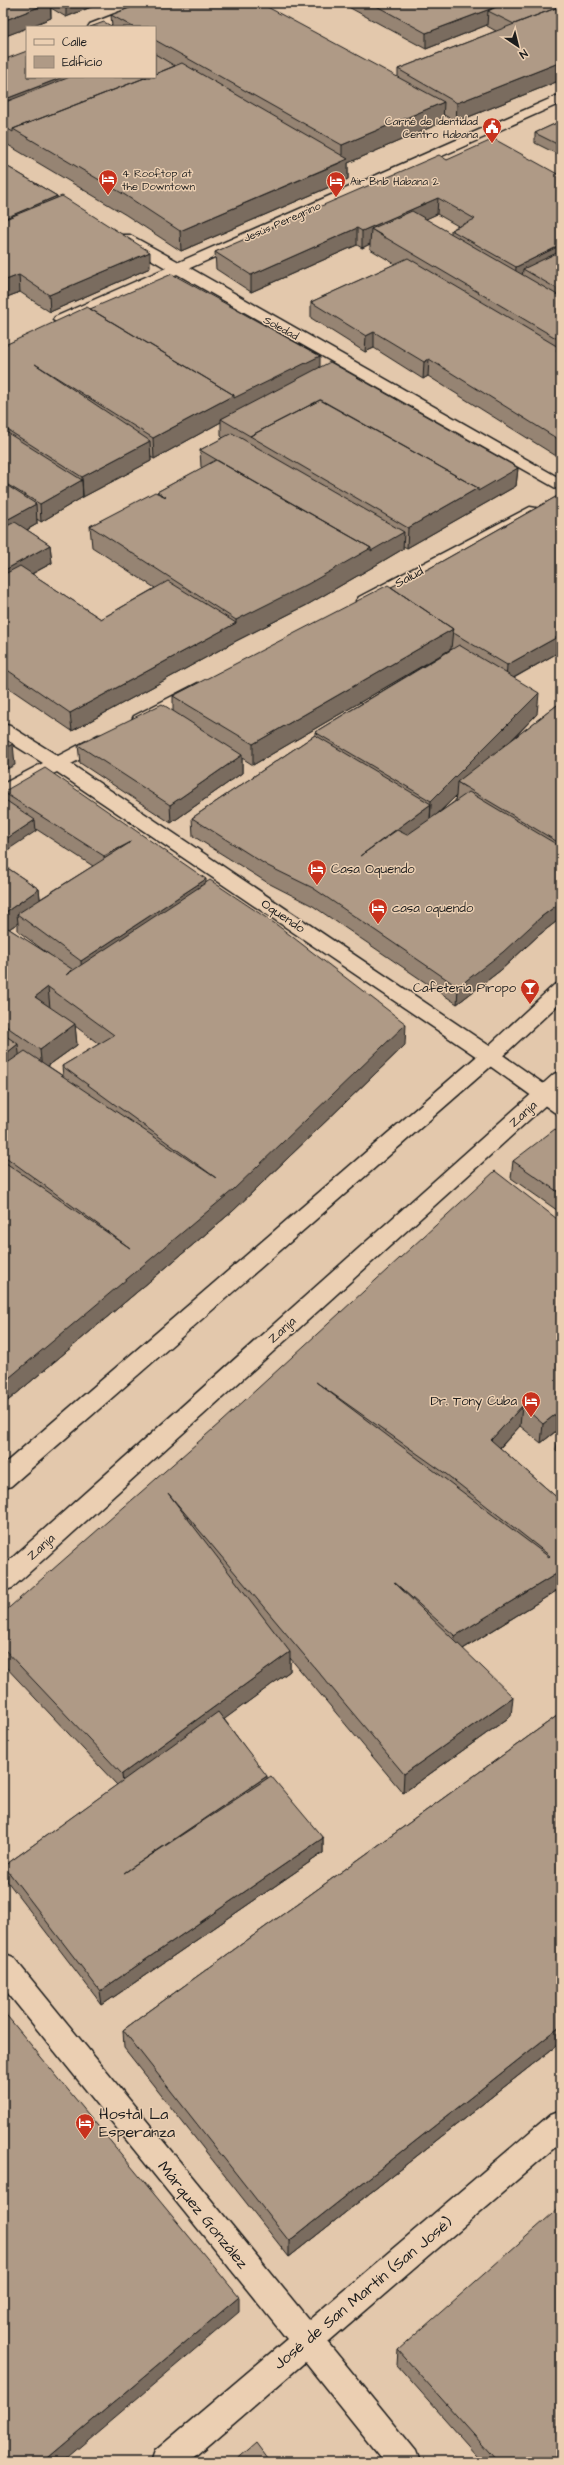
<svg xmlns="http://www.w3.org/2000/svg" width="564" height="2465" font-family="'Architects Daughter',sans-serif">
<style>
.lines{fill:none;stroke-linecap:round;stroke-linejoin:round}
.street-casing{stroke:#1c1c1c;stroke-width:3}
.secondary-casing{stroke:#1c1c1c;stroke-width:3}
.street{fill:#ebcfb2;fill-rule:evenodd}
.secondary{fill:#ebcfb2;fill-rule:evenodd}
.wall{fill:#968473;stroke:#1c1c1c;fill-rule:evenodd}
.shaded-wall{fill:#7a6c5e;stroke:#1c1c1c}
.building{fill:#af9a86;stroke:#1c1c1c;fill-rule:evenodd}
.labels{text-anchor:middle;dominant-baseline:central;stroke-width:3;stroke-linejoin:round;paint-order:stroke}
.far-poi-label{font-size:11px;fill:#1c1c1c;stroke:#ebcfb2;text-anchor:start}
.far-street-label{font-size:11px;fill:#1c1c1c;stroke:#ebcfb2}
.street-label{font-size:13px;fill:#1c1c1c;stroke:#ebcfb2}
.poi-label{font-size:13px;fill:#1c1c1c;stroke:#ebcfb2;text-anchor:start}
.near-poi-label{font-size:16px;fill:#1c1c1c;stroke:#ebcfb2;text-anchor:start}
.near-street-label{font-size:16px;fill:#1c1c1c;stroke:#ebcfb2}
</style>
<rect width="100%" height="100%" fill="#e3c8ac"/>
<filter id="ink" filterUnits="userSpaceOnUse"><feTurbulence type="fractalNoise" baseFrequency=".025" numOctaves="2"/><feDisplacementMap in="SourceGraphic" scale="8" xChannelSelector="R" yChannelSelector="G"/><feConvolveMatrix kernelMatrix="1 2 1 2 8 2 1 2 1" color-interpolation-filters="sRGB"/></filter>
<g filter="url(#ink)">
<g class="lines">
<g class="street-casing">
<path id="street" d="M144 3H163L161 6 107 27H88L90 24Z
M561 94V103L190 268 561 479V491L177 274 67 323 61 325 53 320 55 317 166 268 120 241 118 238 120 235H130L179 262Z
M530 507 536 508 538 512 536 516 371 605H359L356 601 359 597Z
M198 683 204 685 207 689 204 693 148 724H134L132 720 134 716Z
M3 724 10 726 58 756 98 735H112L114 739 112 743 71 764 497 1051 561 1096V1115L554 1112 483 1061 57 772 3 798V784L43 763 3 738Z
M3 1953 13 1957 309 2320 551 2114 561 2110V2142L328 2343 416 2451 420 2462H385L305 2362 189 2462H151L155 2451 287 2339 3 1987Z"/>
</g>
<g class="secondary-casing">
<path id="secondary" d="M561 983V1002L497 1061 11 1486 3 1489V1465L483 1051 554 985Z
M561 1071V1091L12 1588 3 1591V1566L554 1074Z"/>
</g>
<use href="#street" class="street"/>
<use href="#secondary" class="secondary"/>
</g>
<path class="wall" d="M3 3H101L66 17 51 8V18L3 37Z
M341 3H561V80L456 122 444 115 443 122 348 163V179L181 251 126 215 3 142V60L155 77V27H90H112L111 15 398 77V69L496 31 487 26V25L426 49Z
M561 121V156L535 143V133Z
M447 160 561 176V459L428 376 423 379 374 348 365 352 311 318V302L395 264 370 249V244L362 248 357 245 251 292 216 269 215 252ZM437 214 458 226 451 230V234L425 219Z
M3 164 57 196V198L150 268 50 312 20 292 7 297 3 294Z
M90 309 320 368 518 468 516 486 407 548 403 546V549L371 568 307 605 236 641 72 731 3 684V346ZM221 422V436L223 438 200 450 201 467 202 468 157 492V493L90 526 92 547 155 588 101 619 32 574 52 563 50 545 27 530 37 524V519L41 522 83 497 151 461V457L154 459Z
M561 494V651L514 678 537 714 513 739 561 702V918L539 935 501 970 457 1004 313 906 268 883 193 836 192 818 315 735V732L451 649 253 765 242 758V773L171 823 80 763 78 745 173 711V696L430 568ZM456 796 455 801 438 814Z
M3 792 206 883 405 1045 233 1211 3 1405V865L39 889 40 899 93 866 36 829V831L4 799ZM18 923V931L51 956 9 929ZM75 1026 99 1044 62 1066 63 1076 48 1066 77 1045Z
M561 1134V1213L511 1178 513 1161Z
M561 1222V1454L556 1450 559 1429 541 1443 520 1426 500 1448 561 1501V1588L463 1649 511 1716 403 1793 290 1658V1671L224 1719 267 1778 323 1838V1853L102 2005 7 1881 4 1866 117 1785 3 1664V1613Z
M561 1713V2042L289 2257 124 2048 123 2030Z
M398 2350 561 2462H483L397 2365Z"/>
<path class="shaded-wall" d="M49 3H50L51 18 29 27H27V28L3 37V21Z
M66 3H101L66 17Z
M498 6 488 11 487 25 426 49V33Z
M561 62V80L456 122 457 103Z
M63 77H113L3 120V100Z
M444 102 443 122 348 163V179L181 251 180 231 342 162V145Z
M57 196 58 212 3 236V219Z
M438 198 437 214 385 238 371 229 370 244 362 248V231Z
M357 228V245L251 292V275Z
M561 245V261L523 269 522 280 515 283 516 267Z
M150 252V268L50 312 49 295Z
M19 275 20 292 7 297 6 280Z
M374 332V348L365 352 366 336Z
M560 348 559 365 556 350Z
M320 356V373L221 419V422L154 459 153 438 234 395Z
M429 359 428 376 423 379 424 362Z
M150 441 151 461 83 497 82 477Z
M518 468 516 486 407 548 408 528 478 488Z
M82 480 83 497 41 522 40 504Z
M36 504 37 524 3 543V522Z
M404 532 403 549 371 568 307 605 236 641 72 731 70 713 236 623V620L371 548Z
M50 545 52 563 3 589V571Z
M453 629 451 649 253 765V744Z
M561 635V651L506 682 507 665Z
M539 693 537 714 465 787 457 782 456 796 430 821 431 801Z
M13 744 15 765 3 771V749Z
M242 755V773L171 823 170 805Z
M431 804 430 821 360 873V856Z
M35 820 36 831 3 853V841Z
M131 842 105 874 104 856Z
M206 879V897L82 979 81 961Z
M39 889 41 907 17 914 18 923 3 933V914Z
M561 902V918L539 935 501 970 457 1004 458 987 541 917Z
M48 987 50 1008 35 997Z
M75 1024 77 1045 42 1070 40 1050Z
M406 1024 405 1045 233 1211 3 1405V1383Z
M18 1044 20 1062 3 1075V1056Z
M522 1406 520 1426 489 1459 491 1440Z
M561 1410V1427L541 1443 543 1424Z
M561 1571V1588L453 1655 455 1636Z
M290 1652V1671L124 1793 122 1774Z
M513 1697 511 1716 403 1793 404 1774Z
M267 1776 268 1791 124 1873Z
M323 1838V1853L102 2005 100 1991Z
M561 2026V2042L289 2257V2241Z
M239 2297V2312L62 2462H43Z"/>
<path class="building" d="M3 3H49L3 21Z
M143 3H260L444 102 342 145 155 40V27H133L111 15Z
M371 3H561V6L514 24 488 11 498 6 426 33Z
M561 6V62L457 103 398 69Z
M104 22 113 27H90Z
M27 51V77H63L3 100V60Z
M155 54 175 66 155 74Z
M182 63 348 159 180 231 125 195 13 129 147 77H155V74Z
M70 77H147L13 129V132L3 126V103Z
M561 121V146L535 133Z
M494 139 561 176V245L516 267 451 230 475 219 438 198 362 231 357 228 251 275 215 252 439 155 447 160Z
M3 164 57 196 3 219Z
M62 196 150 252 49 295 19 275 6 280 3 278V220Z
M412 211 561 297V341L371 229Z
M561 251V291L523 269Z
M408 258 560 348 556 350 561 353V441L429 359 424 362 374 332 366 336 311 302Z
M172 274 320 356 234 398V395L90 309Z
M87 307 234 395 153 438 35 364 150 441 82 477 3 427V346Z
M330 362 518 468 478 491V488L321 400H320L250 436 221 419Z
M320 400 478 488 408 528 250 436Z
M3 430 82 480 40 504 3 482Z
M232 433 404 532 371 551V548L261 486 200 450Z
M216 460 371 548 308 584 236 620 90 526 155 492 166 497 157 492Z
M3 483 36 504 3 522Z
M561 494V635L507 665 452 632 453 629 391 587 430 568Z
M15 522 50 545 3 571V528Z
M20 566 101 619 168 581 236 623 70 713 3 667V575Z
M388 585 453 629 253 744 173 696Z
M459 645 539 693 431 801 315 732Z
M561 702V844L457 782Z
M162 704 242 755 170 805 78 745Z
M315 735 431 804 360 856 397 830 407 835 469 792 561 847V902L541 917 503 952 458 987 313 888 268 866 192 818Z
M3 738 13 744 3 749Z
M45 768 206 879 81 961 17 914 131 842 104 856 3 792Z
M3 799H4L35 820 3 841Z
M3 865 39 889 3 914Z
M210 880 277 925 406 1024 233 1190 3 1383V1161L130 1248 3 1155V1066L25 1051 216 1178 62 1066 114 1035 48 987 35 997 75 1024 40 1050 3 1024V925L72 969 66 975Z
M3 1034 18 1044 3 1056Z
M555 1129 561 1134V1194L513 1161Z
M495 1171 561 1222V1410L543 1424 522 1406 491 1440 561 1501V1571L455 1636 394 1582 513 1697 404 1774 168 1493 290 1652 122 1774 3 1648V1613L221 1422ZM316 1382 446 1474 550 1556 549 1557Z
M218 1712 267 1776 124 1873 271 1776 323 1838 100 1991 4 1866Z
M561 1713V2026L289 2241 123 2030Z
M3 2011 239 2297 43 2462H3Z
M561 2206V2458L556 2462H498L398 2350Z
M256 2443 270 2462H234Z"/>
</g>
<defs>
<g id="civic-pin" transform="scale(1)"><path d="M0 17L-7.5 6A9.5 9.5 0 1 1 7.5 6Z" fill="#c8321e" stroke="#ebcfb2"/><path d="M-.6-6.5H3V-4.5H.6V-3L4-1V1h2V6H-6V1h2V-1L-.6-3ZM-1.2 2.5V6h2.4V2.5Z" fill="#fff"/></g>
<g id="hotel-pin" transform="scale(1)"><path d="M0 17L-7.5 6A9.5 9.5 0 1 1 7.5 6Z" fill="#c8321e" stroke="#ebcfb2"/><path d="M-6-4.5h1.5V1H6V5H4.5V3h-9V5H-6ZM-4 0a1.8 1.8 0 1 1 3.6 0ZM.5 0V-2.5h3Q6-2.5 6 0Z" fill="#fff"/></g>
<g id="bar-pin" transform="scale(1)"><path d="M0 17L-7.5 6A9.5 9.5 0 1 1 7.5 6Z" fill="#c8321e" stroke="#ebcfb2"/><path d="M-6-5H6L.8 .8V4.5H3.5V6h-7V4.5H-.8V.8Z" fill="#fff"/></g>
</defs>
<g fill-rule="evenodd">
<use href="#civic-pin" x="492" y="127"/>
<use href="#hotel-pin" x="108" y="179"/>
<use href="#hotel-pin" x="336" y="181"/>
<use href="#hotel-pin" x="317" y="869"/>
<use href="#hotel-pin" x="378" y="908"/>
<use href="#bar-pin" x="530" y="988"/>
<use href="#hotel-pin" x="531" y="1401"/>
<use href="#hotel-pin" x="85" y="2123"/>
</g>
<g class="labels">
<g class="far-poi-label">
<text x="478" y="121" text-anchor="end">Carné de Identidad<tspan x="478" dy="13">Centro Habana</tspan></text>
<text x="122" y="173">4 Rooftop at<tspan x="122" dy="13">the Downtown</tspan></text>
<text x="350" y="181">Air Bnb Habana 2</text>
</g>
<g class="far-street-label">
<text transform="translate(282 222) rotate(-24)">Jesús Peregrino</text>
<text transform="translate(281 328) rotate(29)">Soledad</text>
</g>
<g class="street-label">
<text transform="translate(409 577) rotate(-28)">Salud</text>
<text transform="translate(283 916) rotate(34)">Oquendo</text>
<text transform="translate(523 1114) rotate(-42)">Zanja</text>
<text transform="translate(282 1330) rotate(-42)">Zanja</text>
<text transform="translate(41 1547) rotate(-42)">Zanja</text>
</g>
<g class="poi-label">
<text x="331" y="869">Casa Oquendo</text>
<text x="392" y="908">casa oquendo</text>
<text x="516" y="988" text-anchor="end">Cafeteria Piropo</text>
<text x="517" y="1401" text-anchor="end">Dr. Tony Cuba</text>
</g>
<g class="near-poi-label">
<text x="99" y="2114">Hostal La<tspan x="99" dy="18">Esperanza</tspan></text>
</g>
<g class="near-street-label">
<text transform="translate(203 2215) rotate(51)">Márquez González</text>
<text transform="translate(363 2293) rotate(-40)">José de San Martín (San José)</text>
</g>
</g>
<rect width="564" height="2465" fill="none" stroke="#ebcfb2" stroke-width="16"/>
<rect x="8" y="8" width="548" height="2449" fill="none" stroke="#1c1c1c" stroke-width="1.5" filter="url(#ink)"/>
<rect x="26" y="26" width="130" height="52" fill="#ebcfb2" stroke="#988776"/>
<rect x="34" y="39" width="20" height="6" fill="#ebcfb2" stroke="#988776"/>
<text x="62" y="46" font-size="12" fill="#1c1c1c">Calle</text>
<rect x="34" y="56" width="20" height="12" fill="#af9a86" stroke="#988776"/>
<text x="62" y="66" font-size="12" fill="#1c1c1c">Edificio</text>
<g transform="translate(518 46) rotate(145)" stroke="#ebcfb2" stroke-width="3" paint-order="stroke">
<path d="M0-3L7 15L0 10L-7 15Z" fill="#1c1c1c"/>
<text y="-6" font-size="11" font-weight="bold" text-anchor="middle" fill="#1c1c1c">N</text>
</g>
</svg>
